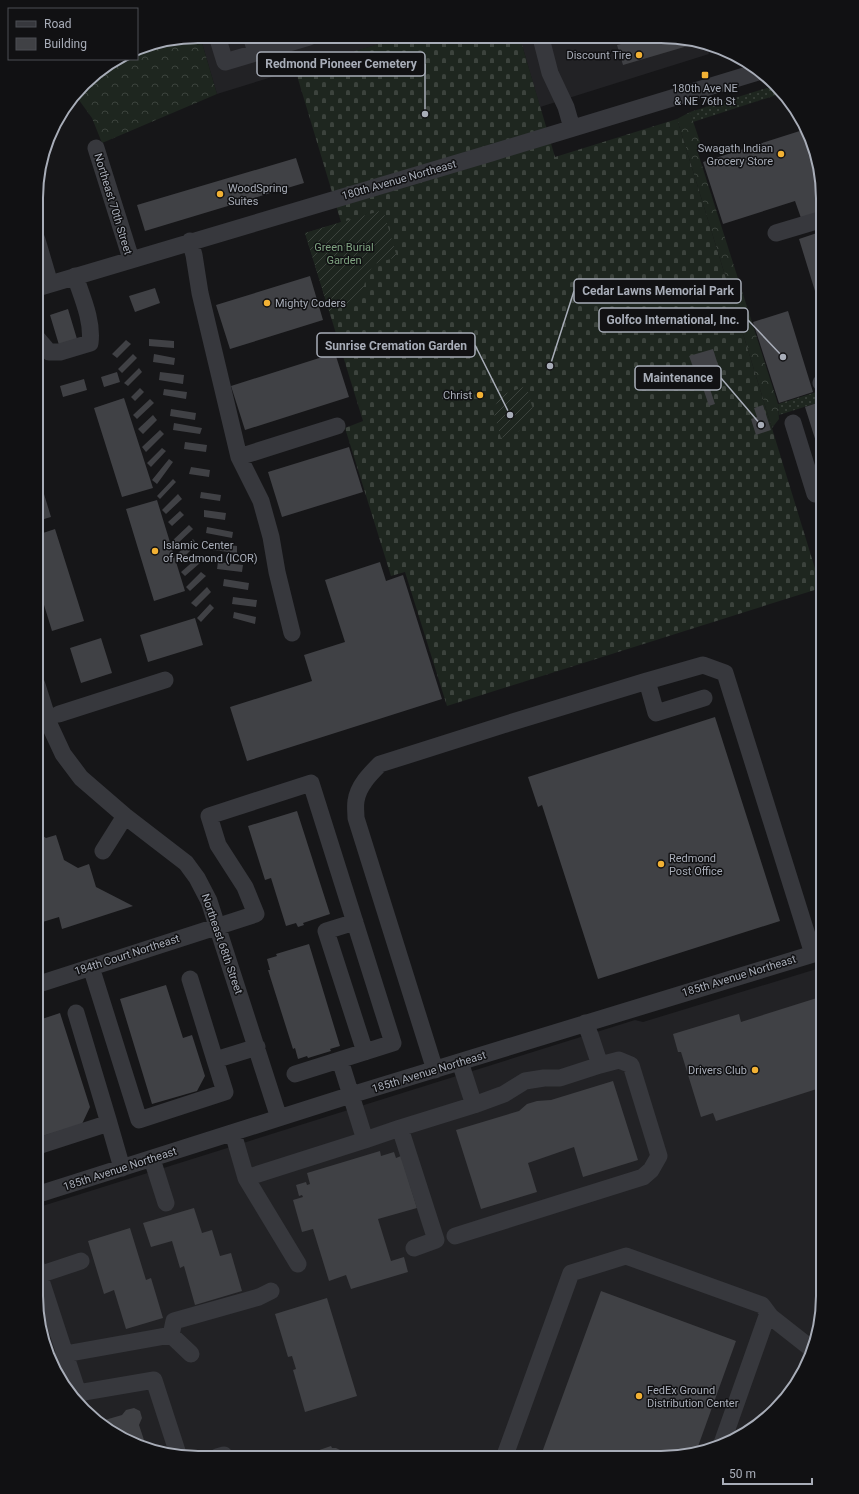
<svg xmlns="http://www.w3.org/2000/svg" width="859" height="1494" font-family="Roboto,sans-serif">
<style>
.built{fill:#222225}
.grass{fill:url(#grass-dots)}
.forest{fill:url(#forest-crowns)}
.cemetery{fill:url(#cemetery-stones)}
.garden{fill:url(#garden-furrows)}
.building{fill:#404145}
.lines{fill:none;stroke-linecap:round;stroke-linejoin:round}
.minor{stroke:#37383d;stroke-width:17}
.poi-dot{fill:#f2b134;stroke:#111113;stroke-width:1.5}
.labels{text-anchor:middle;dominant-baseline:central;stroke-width:3;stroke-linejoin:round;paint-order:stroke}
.poi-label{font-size:11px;fill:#a8adb8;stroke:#111113;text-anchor:start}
.street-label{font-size:11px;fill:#a8adb8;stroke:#111113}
.park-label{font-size:11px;fill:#7fa381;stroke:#111113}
.rim{fill:none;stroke:#a8adb8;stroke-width:2}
.leader{fill:none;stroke:#a8adb8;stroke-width:1.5}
.callout-dot{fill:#a8adb8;stroke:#111113;stroke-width:1.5}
.callout{fill:#111113;stroke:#a8adb8;stroke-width:1.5}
.callout-label{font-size:12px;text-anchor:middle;font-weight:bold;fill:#a8adb8}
</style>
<defs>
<pattern id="grass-dots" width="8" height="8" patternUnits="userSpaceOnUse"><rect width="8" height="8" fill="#1e261f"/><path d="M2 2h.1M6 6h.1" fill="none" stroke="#3c433d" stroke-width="1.8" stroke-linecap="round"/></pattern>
<pattern id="forest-crowns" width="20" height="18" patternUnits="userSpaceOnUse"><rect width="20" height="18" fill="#1e261f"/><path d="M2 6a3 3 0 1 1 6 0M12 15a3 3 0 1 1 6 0" fill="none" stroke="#3c433d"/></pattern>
<pattern id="cemetery-stones" width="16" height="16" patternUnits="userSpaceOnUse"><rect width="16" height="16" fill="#1e261f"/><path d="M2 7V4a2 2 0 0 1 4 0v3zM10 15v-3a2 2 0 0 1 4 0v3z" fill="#3c433d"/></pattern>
<pattern id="garden-furrows" width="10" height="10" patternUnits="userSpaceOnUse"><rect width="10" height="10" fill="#1e261f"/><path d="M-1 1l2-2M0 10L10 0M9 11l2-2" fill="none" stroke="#3c433d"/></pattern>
</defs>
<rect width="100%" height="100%" fill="#161618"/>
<path class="built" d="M200 36 402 37 217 94Z
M520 38 693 39 706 44 709 54 540 107Z
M823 967V1307L811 1358 789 1395 751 1431 714 1449 661 1458 176 1457 136 1446 91 1418 63 1386 45 1349 36 1296V1208L635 1020 643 1022Z"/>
<path class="grass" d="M776 85 783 93 693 122 690 112Z
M823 390V401L779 415 778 404Z"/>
<path class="forest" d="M198 36H200L217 94 102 143 92 118 76 96 91 76 119 59H137V48Z
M690 112 703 151 698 153 778 404 779 419 772 428 677 119Z"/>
<path class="cemetery" d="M402 37 520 38 555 157 677 119 821 588 447 706 405 572 391 576 345 428 363 421 305 233 341 222 295 69Z"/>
<path class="garden" d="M383 210 397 257 374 264 367 275 362 293 353 303 329 311 305 233Z
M526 386 533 409 522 420 519 431 501 438 493 410 501 395Z"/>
<path class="building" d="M624 39H689L691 45 623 65 617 45 625 43Z
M806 129 814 145 823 198V211L801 218 795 201 723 224 703 162Z
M296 158 304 183 145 231 137 205Z
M823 231V317L799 239Z
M310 276 323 320 230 349 216 305Z
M155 288 160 303 135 312 129 296Z
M68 309 77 339 59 345 50 315Z
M788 311 813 392 779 403 753 322Z
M149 339 174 341V348L149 346Z
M126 340 131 344 117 358 112 354Z
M713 349 719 368 696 375 689 356Z
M335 353 349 397 245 430 231 386Z
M133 354 137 358 122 373 118 369Z
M154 354 175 358 174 365 153 362Z
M139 368 142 372 128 386 124 383Z
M117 372 120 382 104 387 101 377Z
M160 372 184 375 183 384 159 380Z
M705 374 715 404 709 406 699 376Z
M84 379 87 390 63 397 60 386Z
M39 383 44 398 37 400V384Z
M140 388 144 392 135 401 131 397Z
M164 389 187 392 186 399 163 395Z
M124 398 153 488 122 497 94 408Z
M150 399 154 403 137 419 133 415Z
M823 401V464L805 407Z
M763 405 771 430 756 435 751 419 757 417 754 408Z
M171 409 196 413 195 420 170 416Z
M153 415 157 420 143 434 138 429Z
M174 423 202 428 200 434 173 430Z
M160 430 164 434 146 452 142 447Z
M185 442 207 445 206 452 184 449Z
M349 447 363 492 282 517 268 472Z
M162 448 166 451 151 467 147 463Z
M169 459 173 462 157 484 152 480Z
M191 467 210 470 209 477 189 474Z
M37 471 51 517 37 521Z
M173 479 176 482 160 499 157 496Z
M201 492 221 495 220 501 200 498Z
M178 494 182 499 166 514 162 510Z
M157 500 185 591 154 601 126 509Z
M204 510 226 513 225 520 204 517Z
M180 511 184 515 172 526 168 522Z
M189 525 193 529 175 546 171 542Z
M207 527 233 532 232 538 206 533Z
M55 529 84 621 52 631 37 582V535Z
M193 539 197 544 181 560 176 555Z
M212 543 237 546V553L212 550Z
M196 559 200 563 185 576 181 572Z
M218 562 243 565 242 572 217 569Z
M380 562 386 581 403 575 442 699 247 761 230 707 312 681 304 655 345 642 325 580Z
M201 572 206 576 190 591 186 587Z
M224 579 249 583 248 590 223 586Z
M207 587 211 592 196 607 191 603Z
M233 597 257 600 256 607 232 604Z
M210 604 214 608 201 622 197 618Z
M234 612 256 617 255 624 233 618Z
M195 618 203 645 148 662 140 635Z
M101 638 112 673 81 683 70 648Z
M715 717 780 921 598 979 542 805 538 807 528 777Z
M297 811 330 914 303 923 304 925 298 927 296 923 286 926 271 878 265 880 248 826Z
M37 832 46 838 56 835 64 860 78 868 89 864 96 887 133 906 62 929 59 917 36 924Z
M309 944 340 1046 330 1049 331 1051 308 1058 307 1056 298 1059 295 1048 293 1049 268 970H270L267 959 277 956 276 954Z
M166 985 183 1038 192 1035 205 1076 197 1091 152 1104 120 999Z
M820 997 823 1007V1087L716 1121 713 1113 701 1117 681 1052H678L673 1034 739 1014 741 1022Z
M60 1013 90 1107 82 1124 43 1136 36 1113V1021Z
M613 1081 638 1160 583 1177 574 1147 528 1163 537 1192 481 1209 456 1130 519 1111 527 1104 537 1101 551 1100Z
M380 1151 381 1156 394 1152 396 1158 401 1156 417 1208 378 1219 391 1261 404 1257 408 1272 351 1289 346 1275 329 1281 313 1229 302 1232 293 1200 303 1197 302 1195 299 1196 296 1185 306 1182 307 1185 310 1184 307 1173Z
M194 1208 202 1233 212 1230 220 1256 231 1253 242 1291 195 1305 184 1266 180 1268 172 1241 151 1247 143 1223Z
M130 1228 146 1280 151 1278 163 1318 126 1329 114 1290 104 1294 88 1241Z
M601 1291 736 1341 696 1452 661 1458H540Z
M327 1298 357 1396 305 1412 293 1370 296 1369 292 1356 288 1357 275 1314Z
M134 1408 140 1411 142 1418 139 1425 147 1449 136 1446 98 1422 122 1415 126 1410Z
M331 1446 332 1448H336L344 1452 346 1456 348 1455 349 1457H299Z"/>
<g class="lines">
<path class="minor" d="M217 36 225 62 309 37
M251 36 256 52
M541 38 550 73 566 107 572 128
M96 148 131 259
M776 233 823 219
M37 240 50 284
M190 241 194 255 200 293 239 457 261 501 271 537 277 572 292 633
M37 288 491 153 761 71
M37 338 49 352H60L90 343C93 321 82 297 75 276
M821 383 823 382
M793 423 815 494 823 491
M239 457 337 426
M37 685 50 726 63 754 81 778 125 816 186 863 197 878 209 901 279 1118
M704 698 656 713 647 681 703 665 725 673 813 954
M59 714 165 680
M103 851 125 816
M355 922 326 931 365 1052
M91 967 139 1120 225 1092 215 1060
M190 979 215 1060 257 1047
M36 985 256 914 245 887 218 845 209 816 311 783 393 1043 295 1074
M340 1060 365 1140 400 1128 436 1240 414 1248
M460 1062 474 1105 504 1094 525 1081 544 1078H560L600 1065 590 1035 585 1023
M435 1070 356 818C356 813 355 807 356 801 358 786 370 774 380 764L503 725 647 681
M109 1123 122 1168
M400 1128 474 1105
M233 1133 246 1178 365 1140
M36 1141 38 1146 109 1123 76 1013
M152 1159 166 1203
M246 1178 298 1264
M36 1195 351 1095 823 951
M455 1236 643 1177 651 1170 659 1156 631 1065 619 1060 600 1065
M36 1265 65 1354 54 1367
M39 1275 81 1261
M171 1335 174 1321 259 1297 271 1291
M171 1335 191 1354
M78 1393 65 1354 171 1335
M73 1397 78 1393 154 1380 179 1457
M721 1446 768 1313
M217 1457 224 1455
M504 1458 571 1273 626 1256 762 1305 771 1317 813 1350"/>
</g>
<g class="poi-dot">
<circle cx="639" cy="55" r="4"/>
<rect x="701" y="71" width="8" height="8" rx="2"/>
<circle cx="781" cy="154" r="4"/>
<circle cx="220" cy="194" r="4"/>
<circle cx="267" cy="303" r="4"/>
<circle cx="480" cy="395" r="4"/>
<circle cx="155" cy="551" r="4"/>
<circle cx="661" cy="864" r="4"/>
<circle cx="755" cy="1070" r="4"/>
<circle cx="639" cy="1396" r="4"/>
</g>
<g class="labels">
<g class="poi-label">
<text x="631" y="55" text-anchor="end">Discount Tire</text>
<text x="705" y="88" text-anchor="middle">180th Ave NE<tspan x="705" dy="13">&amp; NE 76th St</tspan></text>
<text x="773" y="148" text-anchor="end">Swagath Indian<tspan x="773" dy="13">Grocery Store</tspan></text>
<text x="228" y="188">WoodSpring<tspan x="228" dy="13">Suites</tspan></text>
<text x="275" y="303">Mighty Coders</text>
<text x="472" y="395" text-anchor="end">Christ</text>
<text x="163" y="545">Islamic Center<tspan x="163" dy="13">of Redmond (ICOR)</tspan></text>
<text x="669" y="858">Redmond<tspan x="669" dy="13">Post Office</tspan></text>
<text x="747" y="1070" text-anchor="end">Drivers Club</text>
<text x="647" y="1390">FedEx Ground<tspan x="647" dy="13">Distribution Center</tspan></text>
</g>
<g class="street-label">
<text transform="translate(399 180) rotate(-16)">180th Avenue Northeast</text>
<text transform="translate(113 204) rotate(73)">Northeast 70th Street</text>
<text transform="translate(222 944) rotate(71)">Northeast 68th Street</text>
<text transform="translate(127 955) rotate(-18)">184th Court Northeast</text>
<text transform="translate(739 976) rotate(-17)">185th Avenue Northeast</text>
<text transform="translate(429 1072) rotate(-17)">185th Avenue Northeast</text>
<text transform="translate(120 1169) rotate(-18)">185th Avenue Northeast</text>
</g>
<g class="park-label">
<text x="344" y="247">Green Burial<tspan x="344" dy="13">Garden</tspan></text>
</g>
</g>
<path d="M0 0H859V1494H0ZM198 43H661A155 155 0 0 1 816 198V1296A155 155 0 0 1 661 1451H198A155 155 0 0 1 43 1296V198A155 155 0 0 1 198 43Z" fill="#111113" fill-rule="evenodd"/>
<path class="rim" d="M198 43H661A155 155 0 0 1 816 198V1296A155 155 0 0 1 661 1451H198A155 155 0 0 1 43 1296V198A155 155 0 0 1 198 43Z"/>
<path class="leader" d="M425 114L425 64M550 366L574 291M783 357L748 320M510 415L475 345M761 425L721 378"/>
<g class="callout-dot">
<circle cx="425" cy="114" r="4"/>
<circle cx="550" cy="366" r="4"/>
<circle cx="783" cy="357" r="4"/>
<circle cx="510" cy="415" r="4"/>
<circle cx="761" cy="425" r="4"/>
</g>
<g class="callout">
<rect x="257" y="52" width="168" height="24" rx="4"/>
<rect x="574" y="279" width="167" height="24" rx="4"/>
<rect x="599" y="308" width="149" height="24" rx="4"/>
<rect x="317" y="333" width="158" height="24" rx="4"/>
<rect x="635" y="366" width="86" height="24" rx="4"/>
</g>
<g class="callout-label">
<text x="341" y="68">Redmond Pioneer Cemetery</text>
<text x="658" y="295">Cedar Lawns Memorial Park</text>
<text x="673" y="324">Golfco International, Inc.</text>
<text x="396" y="350">Sunrise Cremation Garden</text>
<text x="678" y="382">Maintenance</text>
</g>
<rect x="8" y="8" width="130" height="52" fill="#111113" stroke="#4d4f55"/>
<rect x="16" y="21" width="20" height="6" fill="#37383d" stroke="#4d4f55"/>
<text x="44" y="28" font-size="12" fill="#a8adb8">Road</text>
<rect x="16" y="38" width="20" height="12" fill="#404145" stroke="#4d4f55"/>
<text x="44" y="48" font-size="12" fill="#a8adb8">Building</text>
<path d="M723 1478v6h89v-6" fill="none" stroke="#a8adb8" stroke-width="2"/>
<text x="729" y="1478" font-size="12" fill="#a8adb8" stroke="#111113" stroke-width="3" paint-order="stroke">50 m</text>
</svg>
